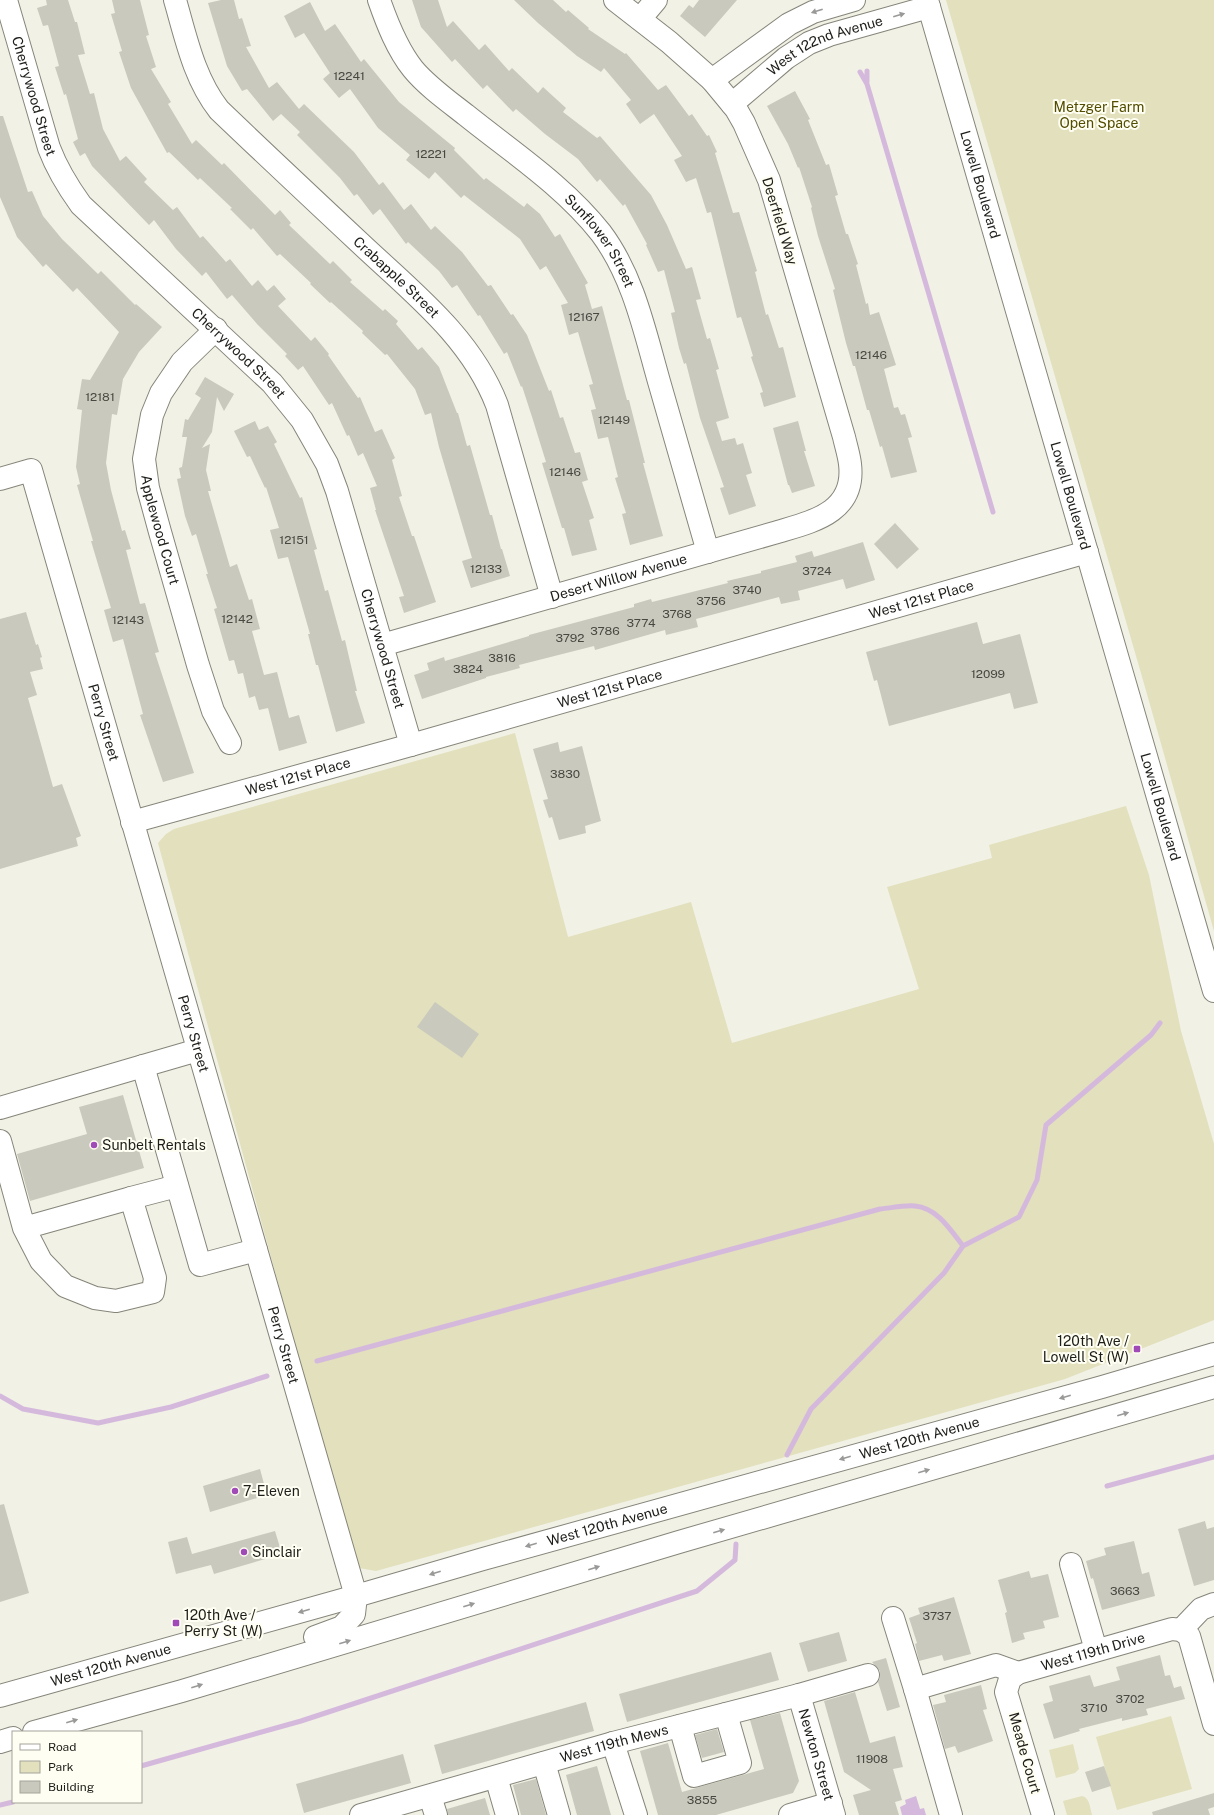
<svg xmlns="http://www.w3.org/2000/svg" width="1214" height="1815" font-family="'Public Sans',sans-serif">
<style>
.green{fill:#e2e0bd}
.water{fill:#d5b9dd}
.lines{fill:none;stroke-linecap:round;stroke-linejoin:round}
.stream{stroke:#d5b9dd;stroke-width:5}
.building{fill:#c9c9bd}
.minor-casing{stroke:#86857a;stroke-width:24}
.major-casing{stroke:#86857a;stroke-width:24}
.minor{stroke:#fff;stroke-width:22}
.major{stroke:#fff;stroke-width:22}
.oneway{fill:#999998}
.poi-dot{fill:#a04ab7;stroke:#fffef2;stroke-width:1.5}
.labels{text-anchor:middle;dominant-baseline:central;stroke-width:4;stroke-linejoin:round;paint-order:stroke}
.number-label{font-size:12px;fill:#484842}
.street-label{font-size:14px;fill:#1d1d19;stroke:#fffef2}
.park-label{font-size:14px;fill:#534d00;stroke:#fffef2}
.poi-label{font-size:14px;fill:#1d1d19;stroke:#fffef2;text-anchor:start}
</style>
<rect width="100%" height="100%" fill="#f1f1e5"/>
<path class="green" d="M946 0H1214V931L1145 687Z
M515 733 568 937 691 902 732 1043 919 989 887 887 992 858 989 845 1126 806 1149 875 1181 1031 1214 1144V1320L1065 1379 376 1571 359 1568 340 1510 158 843 166 834 174 829Z
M1171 1716 1192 1789 1117 1810 1096 1737Z
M1073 1744 1079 1769 1075 1773 1056 1778 1049 1750Z
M1082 1796C1090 1798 1090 1808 1092 1815H1067L1063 1801Z"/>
<path class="water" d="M916 1796 920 1809 924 1808 926 1815H902L900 1807 906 1804 905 1800Z"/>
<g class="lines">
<path class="stream" d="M867 71V82
M860 72 867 84 993 512
M317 1361 880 1209C891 1208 904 1205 915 1206 937 1208 950 1229 963 1246
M0 1396 23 1409 98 1423 171 1407 267 1376
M787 1455 811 1409 944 1273 963 1246 1019 1217 1037 1180 1046 1125 1151 1035 1160 1023
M1107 1486 1214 1457
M141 1766 301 1721 697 1591 735 1560 736 1544
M0 1805 13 1802"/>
</g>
<path class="building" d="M46 0H68L75 22H77L85 54 78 55 90 94 94 93 103 129 120 161 126 156 147 179 144 182 173 210 177 207 200 238 203 236 226 262 230 259 252 286 258 280 267 291 274 285 286 299 278 306 311 341 315 337 329 354 328 355 358 398 360 397 375 432 382 429 395 458 392 460 402 496 399 497 412 536H414L436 602 404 613 399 597 404 596 375 510H376L370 488 377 486 363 453 358 456 349 435 347 436 332 403 329 405 303 366 298 370 285 356 287 354 257 324 232 295 227 299 206 272 202 276 176 249 154 220 149 225 92 166 85 153 80 156 73 142 78 139 66 94 64 95 55 67 59 66 48 25 43 26 37 8 47 5Z
M112 0H140L149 35 146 36 156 67 151 69 171 102 168 104 192 144 196 140 222 165 224 163 275 215 280 210 291 223 289 225 330 264 333 261 352 280 350 282 383 311 385 309 398 321 396 324 418 350 422 347 439 367 457 413H458L467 446 470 445 490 515H492L501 549H502L510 576 471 588 462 561 472 558 439 447 431 413 425 415 415 389 387 354 385 355 362 333 363 331 331 302 330 303 310 284 311 283 280 254 277 256 253 228 251 230 230 209 232 208 200 178 198 180 169 152 167 153 131 88 119 52 122 51 111 14 115 13Z
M221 0H234L239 19 242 18 251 46 246 47 269 88 277 82 299 109 304 104 354 152 379 185 383 182 404 210 411 204 431 230 435 226 462 252 488 286 491 285 511 315 513 314 527 335 549 391 551 390 560 418 563 417 575 453 580 452 588 480 582 482 594 518 589 520 597 550 572 556 564 528H562L542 463 546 462 533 420 522 386 521 387 507 352 504 354 480 315 478 316 457 285 452 288 439 271 408 242 406 244 380 209 373 215 357 194 354 196 340 178 297 135 300 132 281 114 273 121 247 89 242 91 227 66 208 3Z
M412 0H438L447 27 453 21 479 50 485 44 509 71 512 68 538 93 543 87 566 108 563 112 597 138 600 136 651 195 667 225 686 269 692 267 701 299 696 300 707 339 710 338 719 369 716 370 729 418 716 422 722 441 735 438 737 445 743 443 752 473 746 475 756 506 729 515 720 488 724 487 700 418 686 363 684 364 679 348 671 313 675 312 664 270 658 272 646 245 647 244 625 204 623 206 600 179 597 182 578 159 545 134 516 109 513 112 487 85 483 89 455 59 452 62 421 27Z
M514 0H553L566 12 568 10 589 28 588 29 625 54 626 53 658 90 666 85 689 116 692 114 707 136 709 135 717 152 715 153 733 213 739 212 757 271 755 272 766 315 768 314 779 348 783 347 796 397 764 407 760 393 763 392 751 357 753 356 741 317 737 318 711 212 707 213 696 178 686 182 674 160 682 156 654 114 640 124 626 104 631 100 604 68 601 72 577 56 538 23Z
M699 0H737L705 37 680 16 689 5 693 8Z
M310 2 325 31 335 24 361 62 364 59 399 102 455 148 454 150 484 180 486 178 524 207 527 203 540 214 555 237 560 234 588 283 585 285 592 309 602 306 627 400H629L645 463H643L663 536 630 545 622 514 626 513 615 478 618 477 608 437 598 439 591 410 596 409 589 385 593 384 578 332 569 335 561 305 568 303 546 266 540 270 520 239 464 195 461 198 435 172 429 179 406 160 410 155 378 128 350 89 339 98 323 79 330 73 304 33 295 38 284 16Z
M795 91 810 119 808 120 826 165 829 164 838 195 835 196 846 234H848L858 264 856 265 866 304 868 303 870 315 879 312 896 365 884 369 894 408 898 407 901 415 905 414 912 437 908 438 917 472 891 478 882 446 880 447 869 410H867L855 366H853L846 343 833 290 835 289 818 236 811 208 812 207 799 167 798 168 788 144 767 106Z
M0 116H3L28 192 32 191 43 216 62 239 98 274 101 271 135 305 136 304 162 327 139 352 123 379 117 415 112 414 106 463 111 490 122 531 125 530 131 549 126 550 140 604 145 603 159 652 155 653 194 773 163 782 140 715 143 714 123 639 113 642 104 610 111 608 91 541H93L77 485 80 484 76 467 82 410 77 409 82 379 90 380 119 332 77 288 73 292 46 264 43 267 17 237 0 197Z
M205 377 234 394 224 411 217 397 212 432 202 448 210 444 206 470 211 491H208L230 567 237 564 249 600 252 599 260 629 252 631 264 675 277 672 289 718 299 715 307 743 279 751 268 708 259 710 255 696 249 698 243 673 238 674 234 660 229 661 214 609 217 608 206 574H208L196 534 192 536 185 516 177 479 181 478 179 468 182 467 187 437H182L185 419 188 420 201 398 195 394Z
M255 421 259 430 268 426 277 442 274 444 300 498 302 497 317 549 314 550 325 591 328 590 342 641 345 640 357 691H355L365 723 336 732 318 665H316L308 634H310L288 557 278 559 270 530 279 528 266 487 265 488 250 456 247 457 234 431Z
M798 421 806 451H804L815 486 792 493 789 485H788L773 428Z
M895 523 919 549 897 569 874 544Z
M863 542 875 580 846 589 843 579 798 591 800 600 781 604 779 597 696 619 698 627 666 635 665 630 595 650 594 646 519 665 520 668 486 677V678L422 699 414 675 429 670 427 663 444 657 445 661 529 636V635L634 607V604L651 599 652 602 728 583 727 581 761 573V571L797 562 795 556 812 551 814 557Z
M26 612 36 645 38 644 42 657 40 658 43 669 30 672 37 695 28 698 53 787 62 784 81 836 76 838 78 846 0 869V619Z
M977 622 983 644 1020 634 1038 703 1014 709 1010 693 889 726 877 680 874 681 866 652Z
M558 742 560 752 582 746 601 821 585 826 586 833 559 840 552 817 549 818 543 800 548 799 533 749Z
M435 1002 479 1034 462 1058 417 1027Z
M123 1095 144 1168 30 1201 17 1154 87 1134 79 1107Z
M260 1469 267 1495 210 1512 203 1486Z
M4 1504 29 1593 0 1602V1505Z
M1205 1521 1207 1529 1214 1527V1580L1194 1586 1178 1529Z
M275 1531 282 1554 214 1574 211 1565 176 1574 168 1542 187 1537 192 1554Z
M1134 1541 1142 1574 1149 1572 1155 1596 1102 1610 1093 1578 1091 1579 1086 1561 1106 1555 1104 1548Z
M1029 1571 1031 1578 1048 1574 1059 1617 1043 1621 1045 1628 1023 1633 1025 1639 1012 1643 1005 1613 1007 1612 998 1580Z
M954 1597 971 1654 944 1661 942 1655 919 1661 915 1644 917 1643 909 1618 920 1614 918 1608Z
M839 1632 847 1661 808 1672 799 1643Z
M771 1652 779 1680 627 1722 619 1694Z
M1160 1655 1165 1676 1170 1675 1174 1688 1181 1686 1185 1699 1146 1709 1148 1715 1122 1721V1718L1079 1729 1080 1731 1054 1739 1043 1704 1053 1701 1049 1686 1090 1675 1094 1687 1120 1680 1116 1667Z
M886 1658 900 1707 887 1711 878 1682 880 1678V1671L872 1662Z
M981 1685 987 1709 983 1710 993 1741 958 1753 955 1746 945 1749 933 1705 946 1702 944 1695Z
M855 1692 870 1743 895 1736 903 1767 893 1769 902 1800 895 1802 899 1815H859L853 1795 871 1790 844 1772 824 1701Z
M586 1702 594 1731 442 1774 434 1745Z
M780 1713 799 1781 793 1793 716 1815H658L640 1751 668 1743 682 1792 764 1769 750 1720Z
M717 1729 724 1752 702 1758 695 1735Z
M403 1754 411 1783 304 1813 296 1784Z
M597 1766 611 1815H577L566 1775Z
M1104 1766 1111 1786 1092 1792 1085 1772Z
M536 1779 546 1815H521L513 1785Z
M1214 1793V1807L1208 1809 1210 1815H1153L1152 1812Z
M485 1798 490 1815H448L447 1809Z"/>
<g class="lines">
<g class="minor-casing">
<g id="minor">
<path id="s1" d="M6 0 49 148C57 169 68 187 81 205L272 383 302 420 327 464 337 491 411 745"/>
<path id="s2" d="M175 0C186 38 194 78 219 110 266 155 313 199 360 243 412 292 471 337 497 405L552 597"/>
<path id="s3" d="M379 0C387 23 397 49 413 69 427 86 448 101 466 115 512 152 564 186 601 233 634 277 645 333 660 385 676 441 692 496 708 552"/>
<path d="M640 19 656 0"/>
<path d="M712 80 789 24 813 12 854 0"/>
<path id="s4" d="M732 104 786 58 809 43 829 35 929 7"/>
<path id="s5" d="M216 329 182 362 161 393 152 415 144 459 148 488 160 532 198 665 213 711 230 743"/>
<path id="s6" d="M0 479 31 470 356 1596"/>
<path id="s7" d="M382 645 774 533C810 522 856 514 850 464 849 455 846 446 844 437L769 180 744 123 736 109 712 80 669 42 615 0"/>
<path id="s8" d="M132 822 411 745 1087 552"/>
<path d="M198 1050 143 1066 200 1265 256 1250"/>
<path d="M0 1108 143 1066"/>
<path d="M0 1141 24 1228 41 1261 65 1286 95 1298 116 1301 153 1292 155 1278 131 1198 24 1228"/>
<path d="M131 1198 177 1186"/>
<path d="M1071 1564 1096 1650"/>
<path d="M893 1618 915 1689 951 1815"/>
<path d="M1181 1630 1201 1609 1214 1604"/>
<path d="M915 1689 996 1665 1018 1673"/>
<path id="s9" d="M799 1695 834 1815"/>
<path d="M680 1726 694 1776 740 1763 726 1714"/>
<path d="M613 1743 636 1815"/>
<path d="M544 1763 559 1815"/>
<path d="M496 1777 507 1815"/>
<path d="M430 1796 436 1815"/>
<path id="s10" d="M361 1815 613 1743 799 1695 868 1675"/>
<path d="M790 1815 831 1803"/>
<path id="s11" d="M1043 1815 1006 1692 1010 1679 1018 1673 1172 1629 1181 1630 1189 1636 1214 1724"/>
</g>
</g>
<g class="major-casing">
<g id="major">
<path id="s12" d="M927 0 1214 991"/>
<path d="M315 1637 342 1627 354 1614 356 1596"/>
<path id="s13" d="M0 1696 356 1596 483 1559 1102 1387 1214 1354"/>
<path d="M34 1732 182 1691 679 1542 1214 1387"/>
<path d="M0 1742 13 1738"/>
</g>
</g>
<use href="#minor" class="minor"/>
<use href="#major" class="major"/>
</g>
<defs><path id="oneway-solid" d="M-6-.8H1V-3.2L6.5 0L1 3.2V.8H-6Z"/></defs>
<g class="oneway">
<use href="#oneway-solid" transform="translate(817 11) rotate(162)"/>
<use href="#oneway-solid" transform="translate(899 15) rotate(-16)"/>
<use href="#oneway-solid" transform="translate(1065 1397) rotate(164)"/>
<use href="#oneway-solid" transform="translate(1123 1414) rotate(-16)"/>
<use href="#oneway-solid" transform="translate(845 1458) rotate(164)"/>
<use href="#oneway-solid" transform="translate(924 1471) rotate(-16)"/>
<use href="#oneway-solid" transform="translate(719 1531) rotate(-16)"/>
<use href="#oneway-solid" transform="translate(531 1545) rotate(164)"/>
<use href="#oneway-solid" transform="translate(594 1568) rotate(-17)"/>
<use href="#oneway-solid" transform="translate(435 1573) rotate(163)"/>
<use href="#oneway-solid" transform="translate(469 1605) rotate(-17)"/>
<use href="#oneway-solid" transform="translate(304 1611) rotate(164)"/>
<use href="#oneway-solid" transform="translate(345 1642) rotate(-17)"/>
<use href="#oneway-solid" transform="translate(197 1686) rotate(-17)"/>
<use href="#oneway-solid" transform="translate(72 1721) rotate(-16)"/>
</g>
<g class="poi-dot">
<circle cx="94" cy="1145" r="4"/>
<rect x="1133" y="1345" width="8" height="8" rx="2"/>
<circle cx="235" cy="1491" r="4"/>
<circle cx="244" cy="1552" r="4"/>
<rect x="172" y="1619" width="8" height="8" rx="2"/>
</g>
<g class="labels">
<g class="number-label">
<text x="349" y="76">12241</text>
<text x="431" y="154">12221</text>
<text x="584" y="317">12167</text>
<text x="871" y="355">12146</text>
<text x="100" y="397">12181</text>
<text x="614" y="420">12149</text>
<text x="565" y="472">12146</text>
<text x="294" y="540">12151</text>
<text x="486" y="569">12133</text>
<text x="817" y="571">3724</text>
<text x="747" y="590">3740</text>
<text x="711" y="601">3756</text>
<text x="677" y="614">3768</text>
<text x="237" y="619">12142</text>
<text x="128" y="620">12143</text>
<text x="641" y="623">3774</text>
<text x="605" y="631">3786</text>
<text x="570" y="638">3792</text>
<text x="502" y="658">3816</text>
<text x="468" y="669">3824</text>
<text x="988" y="674">12099</text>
<text x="565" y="774">3830</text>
<text x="1125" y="1591">3663</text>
<text x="937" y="1616">3737</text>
<text x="1130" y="1699">3702</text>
<text x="1094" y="1708">3710</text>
<text x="872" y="1759">11908</text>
<text x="702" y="1800">3855</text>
</g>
<g class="street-label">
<text stroke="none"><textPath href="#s4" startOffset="112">West 122nd Avenue</textPath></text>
<text stroke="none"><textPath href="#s1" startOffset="100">Cherrywood Street</textPath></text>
<text stroke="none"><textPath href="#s12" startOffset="192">Lowell Boulevard</textPath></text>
<text transform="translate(780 221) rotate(73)">Deerfield Way</text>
<text stroke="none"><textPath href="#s3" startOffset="333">Sunflower Street</textPath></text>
<text stroke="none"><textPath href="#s2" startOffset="363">Crabapple Street</textPath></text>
<text stroke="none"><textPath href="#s1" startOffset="436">Cherrywood Street</textPath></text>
<text stroke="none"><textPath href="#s12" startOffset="516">Lowell Boulevard</textPath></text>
<text stroke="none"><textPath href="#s5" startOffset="226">Applewood Court</textPath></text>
<text stroke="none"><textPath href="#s7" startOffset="246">Desert Willow Avenue</textPath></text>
<text stroke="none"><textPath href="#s8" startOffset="820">West 121st Place</textPath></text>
<text stroke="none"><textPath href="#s1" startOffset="772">Cherrywood Street</textPath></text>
<text stroke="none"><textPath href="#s8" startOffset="496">West 121st Place</textPath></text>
<text stroke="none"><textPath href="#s6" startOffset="295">Perry Street</textPath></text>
<text stroke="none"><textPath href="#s8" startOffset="172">West 121st Place</textPath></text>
<text stroke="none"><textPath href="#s12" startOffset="840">Lowell Boulevard</textPath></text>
<text stroke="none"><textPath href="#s6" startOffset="619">Perry Street</textPath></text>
<text stroke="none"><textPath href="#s6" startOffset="943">Perry Street</textPath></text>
<text stroke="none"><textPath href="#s13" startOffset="955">West 120th Avenue</textPath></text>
<text stroke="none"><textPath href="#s13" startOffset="631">West 120th Avenue</textPath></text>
<text stroke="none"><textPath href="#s11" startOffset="230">West 119th Drive</textPath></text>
<text stroke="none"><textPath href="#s13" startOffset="115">West 120th Avenue</textPath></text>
<text stroke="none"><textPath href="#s10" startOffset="263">West 119th Mews</textPath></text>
<text transform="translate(1025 1753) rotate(74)">Meade Court</text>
<text stroke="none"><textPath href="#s9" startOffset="62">Newton Street</textPath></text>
</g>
<g class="park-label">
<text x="1099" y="107">Metzger Farm<tspan x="1099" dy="16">Open Space</tspan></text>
</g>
<g class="poi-label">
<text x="102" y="1145">Sunbelt Rentals</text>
<text x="1129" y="1341" text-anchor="end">120th Ave /<tspan x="1129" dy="16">Lowell St (W)</tspan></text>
<text x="243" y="1491">7-Eleven</text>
<text x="252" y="1552">Sinclair</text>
<text x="184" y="1615">120th Ave /<tspan x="184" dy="16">Perry St (W)</tspan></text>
</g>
</g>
<rect x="12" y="1731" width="130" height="72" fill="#fffef2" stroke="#a5a49b"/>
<rect x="20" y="1744" width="20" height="6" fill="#ffffff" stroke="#a5a49b"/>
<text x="48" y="1751" font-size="12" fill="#1d1d19">Road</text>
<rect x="20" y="1761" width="20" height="12" fill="#e2e0bd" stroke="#a5a49b"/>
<text x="48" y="1771" font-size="12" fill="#1d1d19">Park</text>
<rect x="20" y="1781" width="20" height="12" fill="#c9c9bd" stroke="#a5a49b"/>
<text x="48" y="1791" font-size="12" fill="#1d1d19">Building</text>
</svg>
